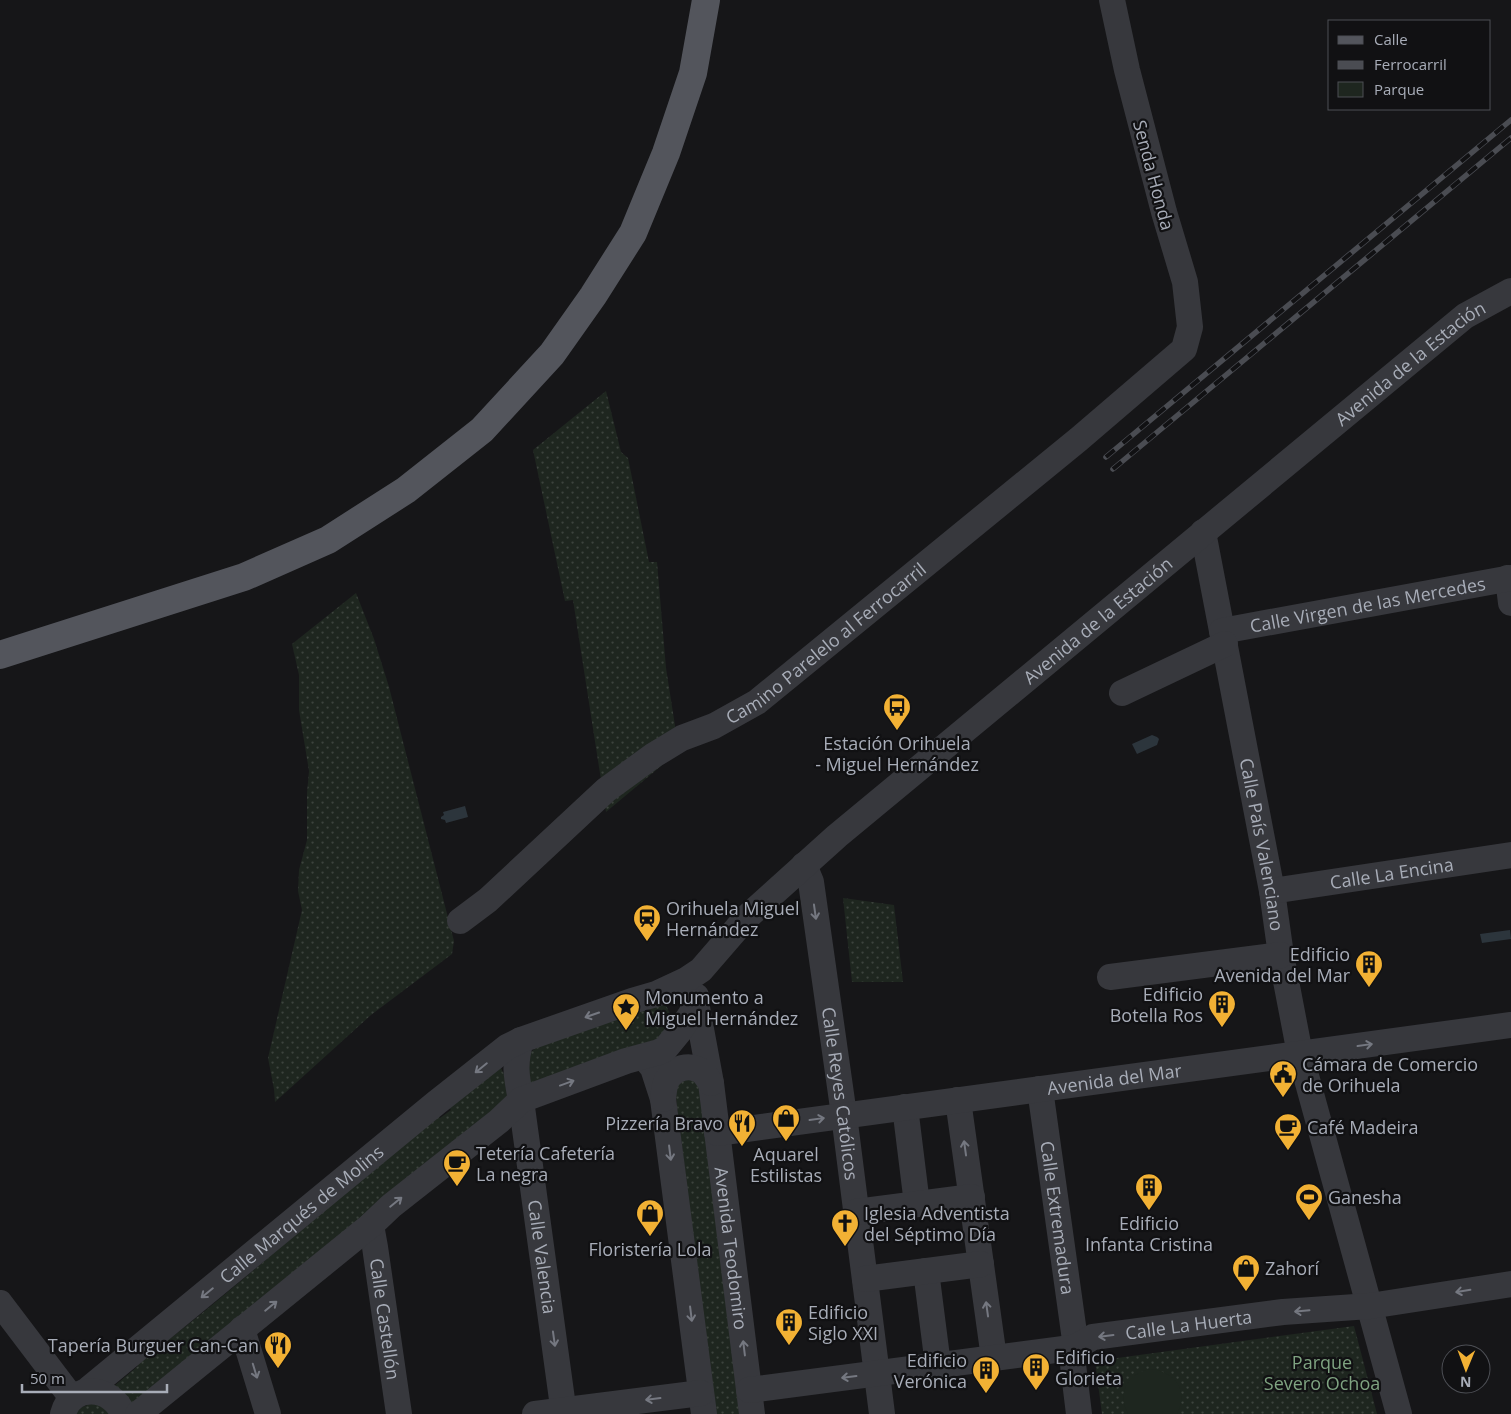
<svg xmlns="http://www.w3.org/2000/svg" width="1511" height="1414" font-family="'Open Sans',sans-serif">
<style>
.green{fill:url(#green-dots)}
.pitch{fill:#1e261f}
.water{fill:#2c353c}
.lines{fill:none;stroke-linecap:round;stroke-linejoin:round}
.minor{stroke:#37383d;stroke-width:26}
.major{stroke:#53555c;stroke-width:28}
.rail-casing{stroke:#4a4c52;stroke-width:5.5}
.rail{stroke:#111113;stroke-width:4;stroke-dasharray:11;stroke-linecap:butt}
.oneway{stroke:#757881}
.labels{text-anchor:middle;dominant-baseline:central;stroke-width:4.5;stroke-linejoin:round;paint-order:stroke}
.street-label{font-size:18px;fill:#a8adb8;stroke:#111113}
.poi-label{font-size:18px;fill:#a8adb8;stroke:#111113;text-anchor:start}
.park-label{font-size:18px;fill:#7fa381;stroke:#111113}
</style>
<defs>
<pattern id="green-dots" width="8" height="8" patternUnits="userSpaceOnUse" patternTransform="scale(1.25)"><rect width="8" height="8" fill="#1e261f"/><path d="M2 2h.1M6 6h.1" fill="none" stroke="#3c433d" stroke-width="1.8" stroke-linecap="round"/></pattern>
</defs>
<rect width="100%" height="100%" fill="#161618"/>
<path class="green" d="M606 391 621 452 628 458 649 562H657L666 668 679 751 606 812 573 600 565 601 533 450Z
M356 593 374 639 389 687 454 941 452 954 371 1015 275 1102 274 1089 268 1058 302 910 298 891 299 870 307 840V793L309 771 299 710V675L292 644Z
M843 898 894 905 903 982H852Z
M658 989 679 1032 595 1060 129 1414H74L77 1409 95 1402 138 1366 137 1365 206 1310 438 1116 440 1118 451 1110 448 1106 500 1065 503 1073 536 1048Z
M687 1076 703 1087 743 1414H715L675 1090 678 1080Z
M1354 1326 1377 1414H1102L1095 1361Z"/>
<path class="pitch" d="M1150 1369C1175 1371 1189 1391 1177 1414H1128C1117 1393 1127 1374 1150 1369Z"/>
<path class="water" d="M1152 735 1157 737 1159 739 1157 745 1137 754 1132 744Z
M465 806 468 817 446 823 445 820 441 819V817L444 815 443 812Z
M1510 930 1511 939 1482 943 1480 934Z"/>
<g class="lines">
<g class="minor">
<path id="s1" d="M1203 532 1272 891 1281 955 1300 1054 1399 1414"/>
<path d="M1508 578 1511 603"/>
<path id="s2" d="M1222 631 1511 578"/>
<path d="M1122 693 1225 644"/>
<path id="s3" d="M804 865 811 882 844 1115 882 1414"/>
<path id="s4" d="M1272 891 1511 855"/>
<path id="s5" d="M460 921 488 900 606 790 654 755 682 738 714 726 757 702 1079 439 1184 349 1190 327 1185 282 1164 212 1127 70 1112 0"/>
<path d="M1110 977 1281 955"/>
<path id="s6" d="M696 996V1002L711 1083 752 1414"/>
<path id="s7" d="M521 1040C514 1064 516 1075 521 1100L564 1414"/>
<path d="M644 1057 653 1068 663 1099 704 1414"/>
<path id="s8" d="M1040 1089 1076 1347"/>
<path d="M663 1099C664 1092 664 1083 669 1077 675 1068 688 1065 697 1069 704 1071 707 1078 711 1083"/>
<path d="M958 1100 994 1358"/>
<path d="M905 1107 917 1204"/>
<path id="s9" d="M717 1133 1511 1025"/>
<path d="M856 1212 972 1197"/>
<path id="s10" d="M371 1225 375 1247 399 1414"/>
<path d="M926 1271 938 1365"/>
<path d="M865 1279 981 1264"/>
<path d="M0 1303 72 1398"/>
<path d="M242 1329 268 1414"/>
<path d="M1071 1348 1079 1414"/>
<path id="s11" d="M749 1390 1071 1348 1076 1347 1093 1337 1283 1312 1370 1306 1511 1284"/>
<path id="s12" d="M85 1392 436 1103 507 1047 521 1040 632 1001 656 994 686 980 701 970 746 918 837 836 1465 316 1511 291"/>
<path d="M63 1414C71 1383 112 1385 123 1414"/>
<path d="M138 1414 371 1225 391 1206 499 1121 521 1100 626 1061 659 1052 665 1049 679 1032 691 1014 696 1002"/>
<path d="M535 1414 701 1393"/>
</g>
<path class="major" d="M0 655 244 577 328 540 406 490 482 430 552 354 593 296 633 233 666 153 693 73 706 0"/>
<g class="rail-casing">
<path id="rail" d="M1106 457 1511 120
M1113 469 1511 138"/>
</g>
<use href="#rail" class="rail"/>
</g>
<defs><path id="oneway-shaft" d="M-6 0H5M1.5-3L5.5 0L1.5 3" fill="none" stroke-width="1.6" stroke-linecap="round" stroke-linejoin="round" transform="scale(1.25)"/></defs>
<g class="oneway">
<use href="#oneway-shaft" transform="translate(815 912) rotate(82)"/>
<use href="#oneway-shaft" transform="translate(592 1015) rotate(161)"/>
<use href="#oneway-shaft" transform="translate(1365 1045) rotate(-8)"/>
<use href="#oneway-shaft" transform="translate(481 1068) rotate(141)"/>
<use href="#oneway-shaft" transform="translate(567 1083) rotate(-20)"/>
<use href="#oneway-shaft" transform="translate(817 1119) rotate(-8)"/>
<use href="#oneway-shaft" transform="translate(965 1148) rotate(-98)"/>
<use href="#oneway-shaft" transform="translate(670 1153) rotate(83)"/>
<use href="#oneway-shaft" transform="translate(396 1202) rotate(-39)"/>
<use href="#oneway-shaft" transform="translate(1463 1291) rotate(171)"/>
<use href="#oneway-shaft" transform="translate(207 1293) rotate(141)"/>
<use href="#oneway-shaft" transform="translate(271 1306) rotate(-39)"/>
<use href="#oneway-shaft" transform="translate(987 1309) rotate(-98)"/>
<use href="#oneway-shaft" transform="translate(1302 1311) rotate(175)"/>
<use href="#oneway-shaft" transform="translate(691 1314) rotate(83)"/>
<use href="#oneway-shaft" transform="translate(1106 1336) rotate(173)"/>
<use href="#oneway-shaft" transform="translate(554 1339) rotate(82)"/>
<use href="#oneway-shaft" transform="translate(744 1348) rotate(-97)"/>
<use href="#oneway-shaft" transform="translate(255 1371) rotate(73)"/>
<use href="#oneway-shaft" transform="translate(849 1377) rotate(173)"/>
<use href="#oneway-shaft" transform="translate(653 1399) rotate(173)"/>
</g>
<defs>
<g id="bus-pin" transform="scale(1.4375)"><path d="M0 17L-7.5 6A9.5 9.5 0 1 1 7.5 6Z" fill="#f2b134" stroke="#111113"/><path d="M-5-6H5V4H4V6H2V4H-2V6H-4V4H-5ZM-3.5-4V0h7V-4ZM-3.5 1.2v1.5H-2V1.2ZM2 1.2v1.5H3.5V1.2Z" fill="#111"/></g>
<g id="station-pin" transform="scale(1.4375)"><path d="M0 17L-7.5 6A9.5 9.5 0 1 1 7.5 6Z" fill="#f2b134" stroke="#111113"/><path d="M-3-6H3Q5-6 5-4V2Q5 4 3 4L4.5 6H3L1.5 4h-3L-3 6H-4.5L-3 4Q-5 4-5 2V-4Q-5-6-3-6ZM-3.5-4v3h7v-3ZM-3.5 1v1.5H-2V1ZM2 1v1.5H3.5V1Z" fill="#111"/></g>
<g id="building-pin" transform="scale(1.4375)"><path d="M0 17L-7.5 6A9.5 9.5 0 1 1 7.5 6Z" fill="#f2b134" stroke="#111113"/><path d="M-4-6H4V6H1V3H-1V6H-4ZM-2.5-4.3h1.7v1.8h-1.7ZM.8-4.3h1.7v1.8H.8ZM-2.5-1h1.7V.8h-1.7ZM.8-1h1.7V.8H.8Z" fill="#111"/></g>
<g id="sight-pin" transform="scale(1.4375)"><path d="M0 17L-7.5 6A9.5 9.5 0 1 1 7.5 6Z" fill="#f2b134" stroke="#111113"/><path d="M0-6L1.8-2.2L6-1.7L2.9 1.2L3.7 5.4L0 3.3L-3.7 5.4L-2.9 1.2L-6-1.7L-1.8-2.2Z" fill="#111"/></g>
<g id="civic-pin" transform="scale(1.4375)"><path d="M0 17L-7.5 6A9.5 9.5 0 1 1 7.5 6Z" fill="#f2b134" stroke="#111113"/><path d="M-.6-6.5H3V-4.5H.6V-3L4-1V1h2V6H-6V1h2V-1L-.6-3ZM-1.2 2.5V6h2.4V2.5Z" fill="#111"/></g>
<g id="shop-pin" transform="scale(1.4375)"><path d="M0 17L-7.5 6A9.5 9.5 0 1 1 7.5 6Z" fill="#f2b134" stroke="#111113"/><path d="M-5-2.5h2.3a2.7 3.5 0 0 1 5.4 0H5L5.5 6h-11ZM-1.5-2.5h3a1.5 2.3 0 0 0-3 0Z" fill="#111"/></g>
<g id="restaurant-pin" transform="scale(1.4375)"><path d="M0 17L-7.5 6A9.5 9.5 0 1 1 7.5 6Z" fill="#f2b134" stroke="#111113"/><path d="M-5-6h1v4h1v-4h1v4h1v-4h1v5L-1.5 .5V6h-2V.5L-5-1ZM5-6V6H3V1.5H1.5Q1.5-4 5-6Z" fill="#111"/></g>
<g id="cafe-pin" transform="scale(1.4375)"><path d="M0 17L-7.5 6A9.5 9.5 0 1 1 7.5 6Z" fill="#f2b134" stroke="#111113"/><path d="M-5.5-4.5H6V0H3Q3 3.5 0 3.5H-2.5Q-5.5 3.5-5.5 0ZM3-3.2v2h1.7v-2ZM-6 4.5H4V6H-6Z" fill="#111"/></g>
<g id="stadium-pin" transform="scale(1.4375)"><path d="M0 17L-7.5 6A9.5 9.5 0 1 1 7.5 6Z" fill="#f2b134" stroke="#111113"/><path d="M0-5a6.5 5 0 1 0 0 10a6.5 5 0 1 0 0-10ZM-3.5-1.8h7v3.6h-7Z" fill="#111"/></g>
<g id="church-pin" transform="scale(1.4375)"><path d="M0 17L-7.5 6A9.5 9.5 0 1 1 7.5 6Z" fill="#f2b134" stroke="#111113"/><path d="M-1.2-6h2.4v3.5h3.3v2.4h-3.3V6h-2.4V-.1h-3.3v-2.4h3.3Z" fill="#111"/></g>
</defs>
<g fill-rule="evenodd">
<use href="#bus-pin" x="897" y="707"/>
<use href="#station-pin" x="647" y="918"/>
<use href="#building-pin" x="1369" y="964"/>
<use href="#building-pin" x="1222" y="1004"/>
<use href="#sight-pin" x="626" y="1007"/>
<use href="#civic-pin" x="1283" y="1074"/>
<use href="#shop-pin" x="786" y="1118"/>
<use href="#restaurant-pin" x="742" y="1123"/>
<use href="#cafe-pin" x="1288" y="1127"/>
<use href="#cafe-pin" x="457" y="1163"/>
<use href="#building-pin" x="1149" y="1187"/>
<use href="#stadium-pin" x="1309" y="1197"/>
<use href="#shop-pin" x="650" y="1213"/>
<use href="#church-pin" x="845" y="1223"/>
<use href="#shop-pin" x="1246" y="1268"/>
<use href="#building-pin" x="789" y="1322"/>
<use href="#restaurant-pin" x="278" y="1345"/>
<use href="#building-pin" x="1036" y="1367"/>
<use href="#building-pin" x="986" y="1370"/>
</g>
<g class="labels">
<g class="street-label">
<text transform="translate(1154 175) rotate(75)">Senda Honda</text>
<text stroke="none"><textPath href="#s12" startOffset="1689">Avenida de la Estación</textPath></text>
<text stroke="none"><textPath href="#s2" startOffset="148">Calle Virgen de las Mercedes</textPath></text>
<text stroke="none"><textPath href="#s12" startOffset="1284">Avenida de la Estación</textPath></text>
<text stroke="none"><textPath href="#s5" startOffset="462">Camino Parelelo al Ferrocarril</textPath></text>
<text stroke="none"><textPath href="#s1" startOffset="318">Calle País Valenciano</textPath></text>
<text stroke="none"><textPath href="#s4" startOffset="121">Calle La Encina</textPath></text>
<text stroke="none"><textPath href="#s9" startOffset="401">Avenida del Mar</textPath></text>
<text stroke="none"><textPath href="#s3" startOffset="232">Calle Reyes Católicos</textPath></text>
<text stroke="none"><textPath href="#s12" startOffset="280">Calle Marqués de Molins</textPath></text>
<text stroke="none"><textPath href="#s8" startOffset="130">Calle Extremadura</textPath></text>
<text stroke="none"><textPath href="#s6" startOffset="255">Avenida Teodomiro</textPath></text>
<text stroke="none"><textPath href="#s7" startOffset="219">Calle Valencia</textPath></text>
<text stroke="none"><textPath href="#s10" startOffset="95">Calle Castellón</textPath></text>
<text stroke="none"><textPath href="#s11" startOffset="446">Calle La Huerta</textPath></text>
</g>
<g class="poi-label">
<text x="897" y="743" text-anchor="middle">Estación Orihuela<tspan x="897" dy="21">- Miguel Hernández</tspan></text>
<text x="666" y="908">Orihuela Miguel<tspan x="666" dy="21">Hernández</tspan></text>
<text x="1350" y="954" text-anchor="end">Edificio<tspan x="1350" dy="21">Avenida del Mar</tspan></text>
<text x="1203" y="994" text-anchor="end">Edificio<tspan x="1203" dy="21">Botella Ros</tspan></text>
<text x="645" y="997">Monumento a<tspan x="645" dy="21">Miguel Hernández</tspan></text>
<text x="1302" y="1064">Cámara de Comercio<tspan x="1302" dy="21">de Orihuela</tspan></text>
<text x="723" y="1123" text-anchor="end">Pizzería Bravo</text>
<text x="1307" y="1127">Café Madeira</text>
<text x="476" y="1153">Tetería Cafetería<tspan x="476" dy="21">La negra</tspan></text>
<text x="786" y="1154" text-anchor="middle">Aquarel<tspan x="786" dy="21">Estilistas</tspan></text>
<text x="1328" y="1197">Ganesha</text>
<text x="864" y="1213">Iglesia Adventista<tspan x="864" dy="21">del Séptimo Día</tspan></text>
<text x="1149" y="1223" text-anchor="middle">Edificio<tspan x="1149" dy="21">Infanta Cristina</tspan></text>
<text x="650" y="1249" text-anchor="middle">Floristería Lola</text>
<text x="1265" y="1268">Zahorí</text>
<text x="808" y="1312">Edificio<tspan x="808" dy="21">Siglo XXI</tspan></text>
<text x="259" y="1345" text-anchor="end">Tapería Burguer Can-Can</text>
<text x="1055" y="1357">Edificio<tspan x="1055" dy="21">Glorieta</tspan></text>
<text x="967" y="1360" text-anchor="end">Edificio<tspan x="967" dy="21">Verónica</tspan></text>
</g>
<g class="park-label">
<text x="1322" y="1362">Parque<tspan x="1322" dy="21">Severo Ochoa</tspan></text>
</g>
</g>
<rect x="1328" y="20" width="162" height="90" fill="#111113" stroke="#4d4f55"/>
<rect x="1338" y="36" width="25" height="8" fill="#53555c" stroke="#4d4f55"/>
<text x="1374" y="45" font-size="15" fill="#a8adb8">Calle</text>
<rect x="1338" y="61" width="25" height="8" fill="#4a4c52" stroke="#4d4f55"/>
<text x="1374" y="70" font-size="15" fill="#a8adb8">Ferrocarril</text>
<rect x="1338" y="82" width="25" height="15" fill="#1e261f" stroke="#4d4f55"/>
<text x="1374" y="95" font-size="15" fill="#a8adb8">Parque</text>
<g transform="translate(1466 1369) rotate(181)"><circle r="24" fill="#111113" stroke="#4d4f55"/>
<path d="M0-4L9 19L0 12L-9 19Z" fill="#f2b134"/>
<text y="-8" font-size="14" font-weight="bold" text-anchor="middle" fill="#a8adb8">N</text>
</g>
<path d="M22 1384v8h145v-8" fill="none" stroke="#a8adb8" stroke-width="2.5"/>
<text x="30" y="1384" font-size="15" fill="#a8adb8" stroke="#111113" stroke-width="4" paint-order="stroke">50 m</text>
</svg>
